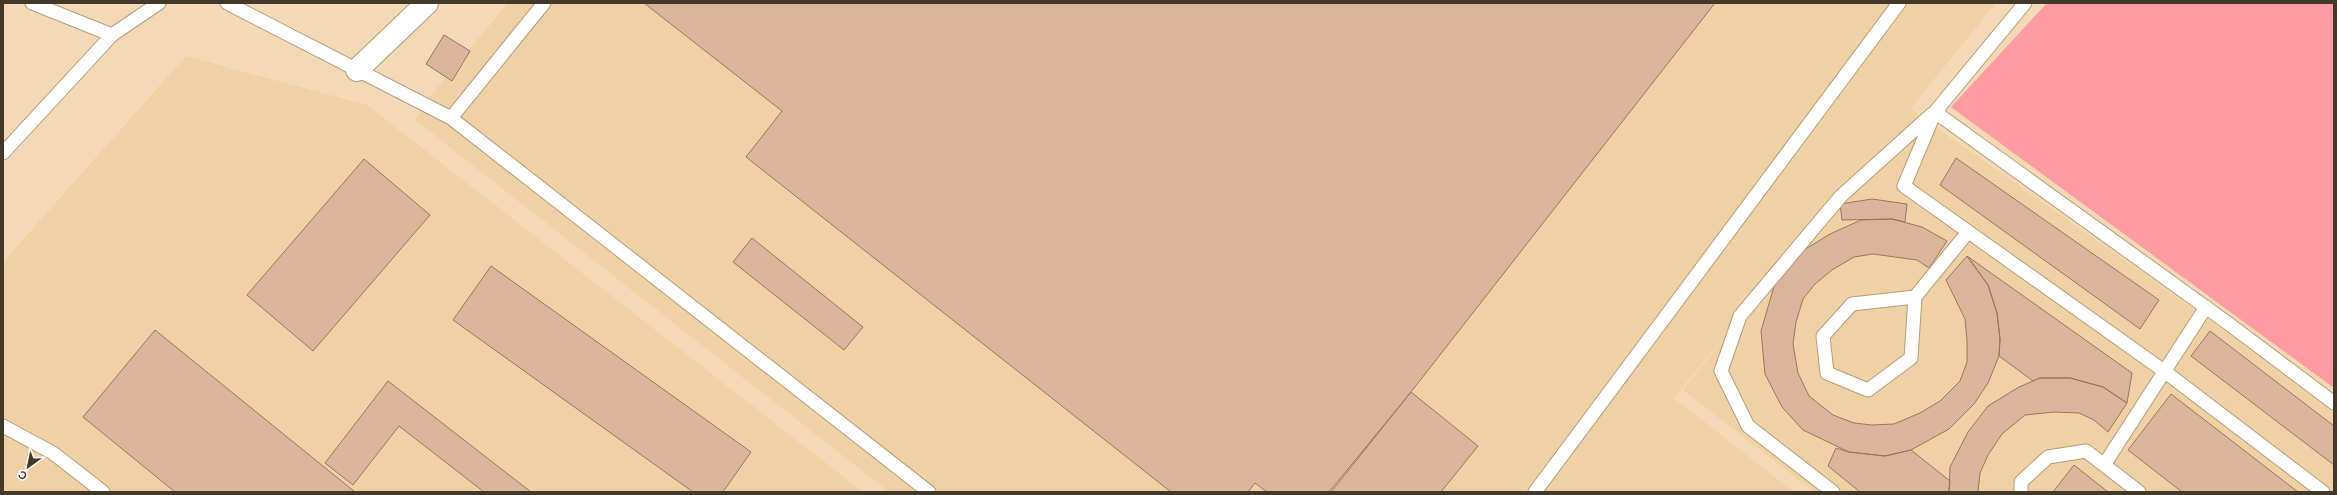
<svg xmlns="http://www.w3.org/2000/svg" width="2337" height="495" font-family="'DM Sans',sans-serif">
<style>
.built{fill:#f0d1a6}
.green{fill:#fe9ba1}
.building{fill:#dbb59b;stroke:#99765e}
.lines{fill:none;stroke-linecap:round;stroke-linejoin:round}
.lane-casing{stroke:#b59c7a;stroke-width:15}
.street-casing{stroke:#b59c7a;stroke-width:24}
.lane{stroke:#fff;stroke-width:13}
.street{stroke:#fff;stroke-width:22}
</style>
<rect width="100%" height="100%" fill="#f3d9b5"/>
<path class="built" d="M508 3H1996L1910 109 2245 345 2334 413V492H1815L1683 390 1767 284 1674 398 1794 492H889L415 120 424 104Z
M186 56 367 105 863 492H3V262Z"/>
<path class="green" d="M2047 3H2334V388L1951 107Z"/>
<path class="building" d="M644 3H1715L1411 392 1329 492H1267L1255 483 1248 492H1171L746 157 782 111Z
M444 35 470 51 452 81 426 64Z
M1956 158 2159 300 2140 329 1940 185Z
M364 159 430 215 313 351 247 295Z
M1872 199 1907 204 1905 222 1892 219 1842 220 1840 204Z
M1892 219 1922 227 1947 241 1929 268 1917 260 1873 254 1854 257 1832 270 1815 284 1803 299 1796 322 1793 344 1798 373 1809 396 1833 415 1854 423 1872 425 1894 424 1920 413 1940 401 1960 381 1967 362V340L1965 319 1946 280 1967 256 1988 285 1997 313 2000 339 1999 356 1988 383 1974 404 1949 429 1911 450 1885 456 1849 452 1803 430 1782 407 1765 374 1761 331 1775 283 1804 250 1830 234 1861 220Z
M752 238 863 327 844 350 733 262Z
M1967 256 2132 373 2127 403 2103 387 2070 378H2040L2033 381 1999 356 2000 339 1997 313 1988 285Z
M491 266 751 452 723 492H693L453 320Z
M155 330 355 492H175L83 417Z
M2210 331 2334 426V465L2191 356Z
M2040 378H2070L2103 387 2127 403 2108 432 2094 420 2079 413 2054 412 2025 415 2002 434 1988 455 1980 473 1978 492H1949L1950 467 1968 432 1988 406 2019 387Z
M388 381 531 492H484L399 426 353 485 325 463Z
M1411 392 1478 446 1441 492H1331Z
M2171 394 2298 492H2182L2128 450Z
M1836 448 1849 452 1885 456 1911 450 1950 481 1949 492H1860L1828 466Z
M2074 465 2108 492H2053Z"/>
<g class="lines">
<g class="lane-casing">
<path id="lane" d="M32 3 112 35
M227 3 451 118 929 492
M2025 3 1935 112 2229 324 2334 403
M1935 112 1904 186 2164 371 2323 492
M451 118 544 3
M3 153 112 35 159 3
M1915 297 1852 304 1823 336 1827 373 1868 390 1911 358 1915 297 1968 232
M3 426 53 453 103 492
M2104 465 2206 307
M1535 492 1899 3
M1833 492 1748 426 1721 371 1740 316 1841 196 1932 114
M2021 492V482L2048 457 2086 451 2139 492"/>
</g>
<g class="street-casing">
<path id="street" d="M357 70 427 3"/>
</g>
<use href="#lane" class="lane"/>
<use href="#street" class="street"/>
</g>
<rect width="2337" height="495" fill="none" stroke="#43392a" stroke-width="8"/>
<g transform="translate(28 467) rotate(213)" stroke="#ffffff" stroke-width="3" paint-order="stroke">
<path d="M0-3L7 15L0 10L-7 15Z" fill="#43392a"/>
<text y="-6" font-size="11" font-weight="bold" text-anchor="middle" fill="#43392a">С</text>
</g>
</svg>
